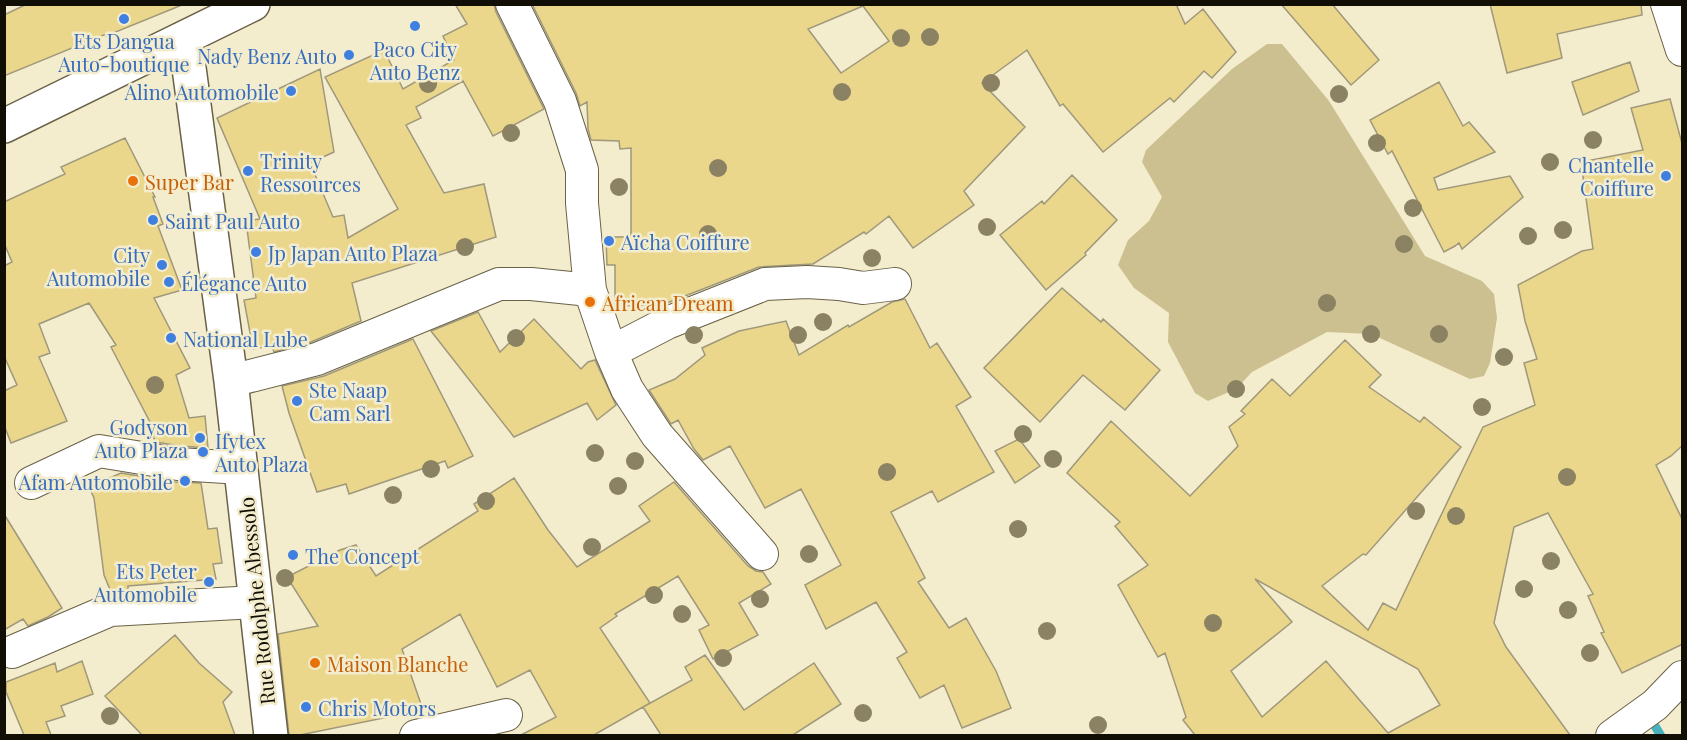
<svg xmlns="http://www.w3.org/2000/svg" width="1687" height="740" font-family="'Playfair Display',serif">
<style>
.green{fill:#ccc090}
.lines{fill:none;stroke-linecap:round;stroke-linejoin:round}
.stream{stroke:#47b1bf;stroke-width:9}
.building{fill:#ead78b;stroke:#9f987b;stroke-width:1.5;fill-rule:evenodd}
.minor-casing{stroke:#696247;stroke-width:34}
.major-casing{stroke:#696247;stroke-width:36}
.minor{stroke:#fff;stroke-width:32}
.major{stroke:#fff;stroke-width:33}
.tree{fill:#8a8262}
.shop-dot{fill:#3f7fe0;stroke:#f3eccd;stroke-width:2}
.food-dot{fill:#e8710a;stroke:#f3eccd;stroke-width:2}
.labels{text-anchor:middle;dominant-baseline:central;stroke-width:5;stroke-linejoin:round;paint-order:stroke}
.shop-label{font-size:20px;fill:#366cbe;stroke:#f3eccd;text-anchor:start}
.food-label{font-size:20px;fill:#c56008;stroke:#f3eccd;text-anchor:start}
.street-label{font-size:20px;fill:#110e05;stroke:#f3eccd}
</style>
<rect width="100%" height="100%" fill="#f3eccd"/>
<path class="green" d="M1267 44H1282L1329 101 1425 256 1482 281 1494 294 1497 318 1490 363 1484 376 1470 379 1371 334 1327 332 1252 372 1236 389 1208 401 1195 393 1168 342 1169 313 1134 288 1118 265 1128 240 1149 221 1162 197 1142 162 1146 150 1232 69Z"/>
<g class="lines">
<path class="stream" d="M1655 726 1661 736"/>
</g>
<path class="building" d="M27 4H182V5L106 36V34L4 76V15Z
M455 4H494L496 12 544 109 493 136 463 81 416 107 421 118 406 125 444 193 484 184 496 237 352 283 361 321 311 342 274 352 272 346 253 349 244 300 256 298 246 221 260 219 217 118 320 69 334 152 310 163 333 217 344 215 348 238 398 209 325 77 384 50 403 89 454 60 443 36 467 24Z
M532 4H1176L1185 24 1203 9 1236 52 1212 78 1204 71 1174 102 1170 98 1103 152 1063 104 1060 106 1027 50 982 83 1025 127 964 191 974 205 913 248 889 216 866 234 864 232 813 264 759 267 662 305 615 306V265H607L606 237H631V148L620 149 619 141 591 140 588 129 587 102 580 106 576 93ZM863 6 889 41 841 73 808 29Z
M1281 4H1332L1379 60 1351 85Z
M1490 4H1641L1642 15 1557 34 1562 58 1507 73Z
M1630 62 1639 91 1583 115 1572 82Z
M1439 82 1463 126 1469 122 1495 152 1434 178 1438 190 1510 176 1523 197 1462 249 1459 243 1455 246 1444 252 1392 151 1388 154 1370 120Z
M1670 99 1683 147V445L1671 456 1656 465 1683 521V644L1622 673 1601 633 1604 632 1588 596 1593 594 1548 513 1514 527 1494 623 1506 647 1570 735H1195L1183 720 1186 717 1165 653 1158 657 1118 585 1148 565 1115 526 1120 522 1067 473 1111 421 1190 496 1238 446 1229 427 1245 414 1241 411 1272 379 1290 396 1345 340 1381 375 1369 387 1420 422 1424 417 1461 447 1366 555 1363 554 1322 586 1368 630 1383 603 1396 610 1483 427 1535 405 1524 363 1537 359 1525 321 1518 285 1582 251 1593 249 1581 162 1643 150 1631 108ZM1255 579 1418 669 1440 705 1388 733 1326 661 1262 717 1231 671 1292 622Z
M125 138 155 197H153L163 224 158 226 182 290 154 298 190 368 176 375 189 418 205 416 208 448 180 446 156 442 148 428 152 426 111 347 116 345 89 303 39 324 50 353 39 357 67 421 11 443 4 425V391L17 385 4 356V266L12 262 4 243V202L65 174 61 167Z
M1072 175 1117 220 1085 253 1086 255 1046 290 1000 235 1042 201 1044 204Z
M1062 288 1101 322 1103 319 1160 370 1125 410 1083 375 1040 422 984 368Z
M905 299 930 348 937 343 971 397 956 406 994 472 938 502 932 491 891 512 925 578 918 582 949 628 966 618 996 671 1011 708 962 728 944 685 920 698 897 658 907 652 876 602 826 629 805 585 841 565 801 489 765 508 730 446 703 460 694 449 678 420 671 424 649 390 675 379 705 355 702 348 739 331 786 321 799 355 848 325 849 327 892 302Z
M478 312 500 352 534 319 581 369 588 362 595 360 616 405 597 420 587 403 514 437 431 331Z
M413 339 473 456 448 468 445 461 349 494 346 484 317 492 289 413 282 386 324 376Z
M1019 439 1040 466 1015 483 995 451Z
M121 473 175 482 201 483 208 529 217 528 222 563 213 564 216 579 128 586V591L111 592 104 575 94 498 89 487Z
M514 478 548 530 577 567 650 521 639 506 674 482 748 566 756 571 763 572 771 584 739 603 758 635 713 659 699 630 709 625 678 576 615 614 617 616 600 628 650 703 594 735H521L556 717 530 670 497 687 460 614 402 649 423 710 300 735H289L278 634 318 626 287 577 340 550 356 545 376 576 478 511 474 504Z
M4 514 62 608 48 617 28 626 23 619 4 630Z
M175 635 199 663 232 692 223 702 235 735H142L105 696Z
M705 655 744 710 814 663 841 704 793 735H661L643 707 692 680 685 667Z
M82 661 93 694 61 706 65 716 46 722 51 735H24L6 692V682L55 663 57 672Z"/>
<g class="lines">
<g class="minor-casing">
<path id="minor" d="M512 4 560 101 582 170V203L590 290 611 352 627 389 657 435 762 554
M1667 4 1682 50
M611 352 667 323 765 284 807 282 839 284 863 288 895 284
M231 381 317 359 499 284H531L590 290
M31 483 99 451 178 464 241 468
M12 652 110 610 256 602
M416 736 506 715
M1612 736 1655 705 1682 677"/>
</g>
<g class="major-casing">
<path id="major" d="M185 38 231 381 271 736
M4 126 253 4"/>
</g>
<use href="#minor" class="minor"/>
<use href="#major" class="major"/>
</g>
<g class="tree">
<circle cx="930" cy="37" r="9"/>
<circle cx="901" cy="38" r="9"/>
<circle cx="991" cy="83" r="9"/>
<circle cx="428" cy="84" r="9"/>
<circle cx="842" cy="92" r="9"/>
<circle cx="1339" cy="94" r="9"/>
<circle cx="511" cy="133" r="9"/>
<circle cx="1593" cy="140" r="9"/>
<circle cx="1377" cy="143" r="9"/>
<circle cx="1550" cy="162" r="9"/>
<circle cx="718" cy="168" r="9"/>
<circle cx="619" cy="187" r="9"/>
<circle cx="1413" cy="208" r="9"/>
<circle cx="987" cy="227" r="9"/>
<circle cx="1563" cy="230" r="9"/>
<circle cx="708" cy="234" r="9"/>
<circle cx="1528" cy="236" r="9"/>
<circle cx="1404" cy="244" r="9"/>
<circle cx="465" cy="247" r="9"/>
<circle cx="872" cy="258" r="9"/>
<circle cx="1327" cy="303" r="9"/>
<circle cx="823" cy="322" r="9"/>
<circle cx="1371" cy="334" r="9"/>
<circle cx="1439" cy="334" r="9"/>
<circle cx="694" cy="335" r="9"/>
<circle cx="798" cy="335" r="9"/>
<circle cx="516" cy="338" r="9"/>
<circle cx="1504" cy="357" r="9"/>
<circle cx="155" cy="385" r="9"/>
<circle cx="1236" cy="389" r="9"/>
<circle cx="1482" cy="407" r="9"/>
<circle cx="1023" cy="434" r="9"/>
<circle cx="595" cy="453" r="9"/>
<circle cx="1053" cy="459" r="9"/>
<circle cx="635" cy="461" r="9"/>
<circle cx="431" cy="469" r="9"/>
<circle cx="887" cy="472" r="9"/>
<circle cx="1567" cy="477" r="9"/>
<circle cx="618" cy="486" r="9"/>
<circle cx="393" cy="495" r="9"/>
<circle cx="486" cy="501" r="9"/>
<circle cx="1416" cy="511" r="9"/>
<circle cx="1456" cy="516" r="9"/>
<circle cx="1018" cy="529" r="9"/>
<circle cx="592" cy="547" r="9"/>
<circle cx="809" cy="554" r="9"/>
<circle cx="1551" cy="561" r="9"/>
<circle cx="285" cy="578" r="9"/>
<circle cx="1524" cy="589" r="9"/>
<circle cx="654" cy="595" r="9"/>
<circle cx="760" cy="599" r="9"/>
<circle cx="1568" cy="610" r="9"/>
<circle cx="682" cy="614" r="9"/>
<circle cx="1213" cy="623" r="9"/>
<circle cx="1047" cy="631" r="9"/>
<circle cx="1590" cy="653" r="9"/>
<circle cx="723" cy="658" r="9"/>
<circle cx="863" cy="713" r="9"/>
<circle cx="110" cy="716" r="9"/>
<circle cx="1098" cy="725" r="9"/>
</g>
<g class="shop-dot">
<circle cx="124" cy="19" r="6"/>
<circle cx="415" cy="26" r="6"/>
<circle cx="349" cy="55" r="6"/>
<circle cx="291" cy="91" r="6"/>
<circle cx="248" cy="171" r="6"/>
<circle cx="1666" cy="176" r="6"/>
<circle cx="153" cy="220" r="6"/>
<circle cx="609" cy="241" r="6"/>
<circle cx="256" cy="252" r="6"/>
<circle cx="162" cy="265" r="6"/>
<circle cx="169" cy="282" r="6"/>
<circle cx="171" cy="338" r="6"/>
<circle cx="297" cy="401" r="6"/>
<circle cx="200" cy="438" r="6"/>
<circle cx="203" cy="452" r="6"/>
<circle cx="185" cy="481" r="6"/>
<circle cx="293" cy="555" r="6"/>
<circle cx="209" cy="582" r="6"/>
<circle cx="306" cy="707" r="6"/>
</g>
<g class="food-dot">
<circle cx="133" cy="181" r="6"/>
<circle cx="590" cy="302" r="6"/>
<circle cx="315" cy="663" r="6"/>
</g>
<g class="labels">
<g class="shop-label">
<text x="124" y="40" text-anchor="middle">Ets Dangua<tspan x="124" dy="23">Auto-boutique</tspan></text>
<text x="415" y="48" text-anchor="middle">Paco City<tspan x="415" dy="23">Auto Benz</tspan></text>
<text x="337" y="55" text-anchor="end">Nady Benz Auto</text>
<text x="279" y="91" text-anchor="end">Alino Automobile</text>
<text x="260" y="160">Trinity<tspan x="260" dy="23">Ressources</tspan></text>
<text x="1654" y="164" text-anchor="end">Chantelle<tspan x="1654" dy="23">Coiffure</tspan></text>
<text x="165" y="220">Saint Paul Auto</text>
<text x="621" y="241">Aïcha Coiffure</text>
<text x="268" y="252">Jp Japan Auto Plaza</text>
<text x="150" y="254" text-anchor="end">City<tspan x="150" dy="23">Automobile</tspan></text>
<text x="181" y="282">Élégance Auto</text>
<text x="183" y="338">National Lube</text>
<text x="309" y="389">Ste Naap<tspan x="309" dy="23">Cam Sarl</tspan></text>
<text x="188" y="426" text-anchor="end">Godyson<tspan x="188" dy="23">Auto Plaza</tspan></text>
<text x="215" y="440">Ifytex<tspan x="215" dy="23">Auto Plaza</tspan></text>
<text x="173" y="481" text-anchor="end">Afam Automobile</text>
<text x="305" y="555">The Concept</text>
<text x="197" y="570" text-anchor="end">Ets Peter<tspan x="197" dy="23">Automobile</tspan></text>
<text x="318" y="707">Chris Motors</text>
</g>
<g class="food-label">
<text x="145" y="181">Super Bar</text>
<text x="602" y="302">African Dream</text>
<text x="327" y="663">Maison Blanche</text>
</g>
<g class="street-label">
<text transform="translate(256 601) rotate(-96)">Rue Rodolphe Abessolo</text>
</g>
</g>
<rect width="1687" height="740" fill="none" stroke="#110e05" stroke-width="12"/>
</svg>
